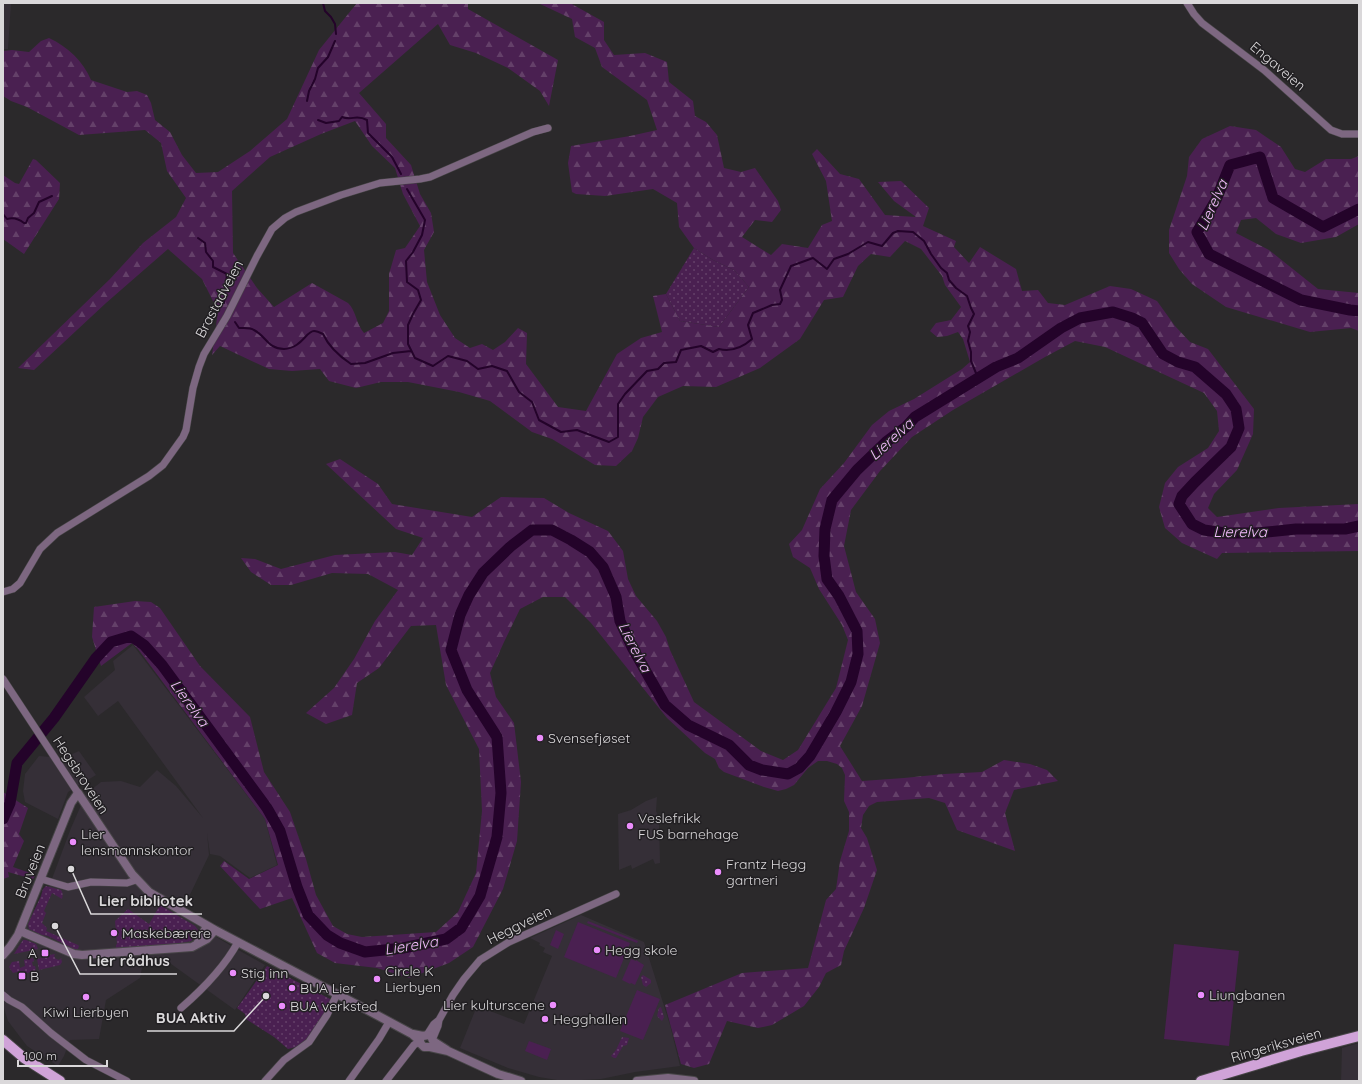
<svg xmlns="http://www.w3.org/2000/svg" width="1362" height="1084" font-family="Quicksand,sans-serif">
<style>
.built{fill:#352f37}
.grass{fill:url(#grass-dots)}
.forest{fill:url(#forest-firs);fill-rule:evenodd}
.pitch{fill:#4a2051}
.lines{fill:none;stroke-linecap:round;stroke-linejoin:round}
.stream{stroke:#24032a;stroke-width:2}
.river{stroke:#24032a;stroke-width:11}
.minor-casing{stroke:#474547;stroke-width:8}
.tertiary-casing{stroke:#474547;stroke-width:10}
.primary-casing{stroke:#474547;stroke-width:12}
.minor{stroke:#7d6781;stroke-width:7}
.tertiary{stroke:#7d6781;stroke-width:8}
.primary{stroke:#d0a3d8;stroke-width:10}
.poi-dot{fill:#eb8dfc;stroke:#211f22;stroke-width:1.5}
.labels{text-anchor:middle;dominant-baseline:central;stroke-width:3;stroke-linejoin:round;paint-order:stroke}
.street-label{font-size:14px;fill:#dad8da;stroke:#211f22}
.poi-label{font-size:14px;fill:#dad8da;stroke:#211f22;text-anchor:start}
.water-label{font-size:15px;font-style:italic;fill:#f4bbfe;stroke:#211f22}
.leader{fill:none;stroke:#dad8da;stroke-width:1.5}
.callout-dot{fill:#dad8da;stroke:#211f22;stroke-width:1.5}
.callout-label{font-size:15px;text-anchor:middle;font-weight:bold;fill:#dad8da;stroke:#211f22;stroke-width:3;stroke-linejoin:round;paint-order:stroke}
</style>
<defs>
<pattern id="grass-dots" width="8" height="8" patternUnits="userSpaceOnUse"><rect width="8" height="8" fill="#4a2051"/><path d="M2 2h.1M6 6h.1" fill="none" stroke="#644069" stroke-width="1.8" stroke-linecap="round"/></pattern>
<pattern id="forest-firs" width="22" height="20" patternUnits="userSpaceOnUse"><rect width="22" height="20" fill="#4a2051"/><path d="M5 1l3.5 6h-7zM16 11l3.5 6h-7z" fill="#644069"/></pattern>
</defs>
<rect width="100%" height="100%" fill="#2b292b"/>
<path class="built" d="M3 3H11L8 49H3Z
M133 645 265 819 277 865 250 878 220 856 210 854 207 833 209 855 185 905 178 914 233 947 265 965 235 1010 167 961 143 963 140 978 106 1000 99 1039 70 1040 64 1056 58 1066 27 1046 8 1021 3 1005V960L50 884 71 828 86 794 101 782 121 781 140 787 157 770 176 786 203 818 118 701 98 716 84 697 115 670 113 661Z
M79 751 96 775 68 792 58 819 25 802 23 791 25 774 39 756 63 758Z
M657 797 656 811 659 818 660 863 655 864 653 859 632 869 631 865 619 870 618 814 631 810 646 801Z
M581 915 644 942 670 1025 680 1066 635 1072 601 1079 563 1081 539 1077 508 1068 460 1048 477 1006 524 1024 552 956 543 952 545 948 539 945 540 943 530 938Z
M1359 1043V1081H1341L1342 1048Z"/>
<path class="grass" d="M694 248 713 260 734 270 749 287 719 327 680 321 666 294Z
M46 886 61 890C63 893 63 895 62 899L52 893 44 911 46 913 42 923 47 928 46 931 78 945 79 946 78 949H74L48 936 42 935 29 929 28 924 41 896 43 889Z
M160 905 195 926 198 930 196 936 191 941 172 945 116 948V945L117 944 115 921 128 909 149 924Z
M23 940H26L36 944 38 949 14 954Z
M55 954 54 956 56 959 59 960 61 958 62 962 60 965 39 970 37 959 43 958V956Z
M33 958 34 961 32 962 33 966H35L36 971 27 973 21 971 13 973 9 967 12 962 19 961 20 968 25 966 24 960Z
M267 966 332 1000 312 1033 300 1046 288 1049 274 1037 246 1019 245 1014 237 1008Z
M643 975 651 980V983L646 987 643 985 641 977Z
M661 1007 664 1017 662 1021 657 1016 659 1008Z
M622 1037 629 1038 627 1045 623 1046 616 1058H614L611 1056 616 1050Z"/>
<path class="forest" d="M357 3H468V9L558 60 549 106 540 91 508 68 476 53 450 45 438 24 359 93 386 124V138L411 165 420 194 431 213 434 232 424 250 427 282 440 315 455 338 470 348 482 344 493 350 505 342 518 328 527 333 526 364 558 407 586 411 617 354 641 338 662 332 653 296 666 294 680 321 719 327 749 287 734 270 713 260 694 248 679 227 677 203 653 189 605 196 576 194 572 192 568 163 571 146 630 136 657 130 647 100 602 67 595 48 575 37 572 19 538 3H570L604 22V40L614 55 645 53 667 62 669 82 693 101 695 116 706 122 717 135 724 168 741 172 755 168 778 201 781 210 772 222 755 220 742 237 771 255 782 244 808 248 822 225 832 221 826 181 812 154 817 149 840 174 859 179 885 215 916 217 894 201 878 182 901 181 929 208 923 226 956 241 954 247 969 263 980 247 1016 269 1022 291 1038 290 1048 303 1065 305 1110 286 1131 289 1157 301 1175 326 1190 342 1208 349 1254 409 1253 434 1237 470 1214 494 1208 508 1217 517 1279 508 1359 504V551L1222 553 1217 559 1182 543 1165 528 1159 507 1165 483 1178 467 1208 448 1219 431 1217 411 1204 393 1105 347 1075 341 1045 357 953 410 912 437 880 471 851 510 844 546 856 592 875 619 880 643 862 706 840 746 862 781 904 778 944 774 982 772 1004 760 1030 764 1047 770 1058 781 1014 790 1005 813 1015 851 957 830 945 803 929 798 877 802 869 806 863 815 861 828 867 838 877 870 864 908 844 951 841 965 826 973 819 987 804 1006 772 1025 758 1028 727 1021 709 1064 694 1068 681 1064 665 1005 742 973 808 968 826 900 836 889 840 861 849 831V812L844 801 845 775 842 768 837 764 827 761H818L808 768 794 785 786 789 778 791 764 787 724 772 719 768 715 759 705 753 667 718 591 623 565 597H543L520 609 504 642 490 673 496 697 514 723 521 782 517 841 503 889 473 947 449 963 409 978 377 968 335 963 317 953 292 898 260 909 220 866 224 861 249 879 278 865 265 819 138 649 132 643 101 666 92 637 94 607 135 601 151 602 160 608 200 666 250 717 264 772 290 812 306 859 316 895 333 926 347 934 362 937 436 932 458 912 476 873 482 811 479 749 446 685 436 625 411 626 379 668 357 683 352 715 326 724 306 713 334 688 354 659 375 621 398 590 368 574 332 573 291 585H271L251 572 241 558 255 559 281 569 335 555 395 552 412 555 423 538 396 529 326 464 340 459 378 484 392 504 472 517 501 497 544 498 569 513 608 531 623 551 628 579 636 596 657 621 666 637 670 650 694 702 761 751 783 760 798 750 836 688 848 640 842 625 819 589 810 568 793 557 789 544 802 530 820 489 844 463 872 425 889 411 914 399 962 369 970 362 963 339 958 332 947 336 937 337 930 331 936 323 951 320 961 307 945 285 942 276 921 249 905 241 890 257 871 254 858 266 843 297 824 300 800 339 760 368 716 387 683 386 658 397 643 417 638 438 632 451 616 466 595 465 552 439 532 432 490 401 459 392 408 382H381L356 388 329 381 320 369 292 371 269 369 220 346 212 355 218 311 202 279 168 249 106 303 34 370 18 368 110 279 143 243 176 217 186 198 167 171 161 143 145 130 79 135 27 107 11 101 3 96V51L12 50 29 52 41 41 49 38C68 47 83 61 91 80L127 92 137 91 147 95 151 103 155 120 170 132 182 155 196 173 218 172 250 151 287 119 319 50ZM355 121 372 146 395 168 403 194 420 226 405 248 396 250 389 274V311L383 323 364 333C356 324 356 310 348 303L312 283 274 307 257 288 233 253 232 191 270 157 321 134Z
M1230 126 1256 130 1281 147 1295 169 1305 172 1326 159H1351L1359 156V224L1336 237 1301 243 1276 234 1256 218 1241 220 1236 233 1269 250 1318 289 1359 293V331L1351 328 1310 332 1226 307 1192 284 1179 269 1169 253V230L1187 176 1189 157 1202 139Z
M33 159 36 160 60 183 59 199 24 254 3 239V175L15 183 19 184Z
M3 792 28 808 19 834 24 841 13 867 33 874 35 876 33 879 8 872 9 877 3 879Z"/>
<path class="pitch" d="M588 921 638 941 637 943 587 923Z
M578 922 630 943 616 978 564 957Z
M556 930 564 934 558 949 550 945Z
M1174 944 1239 951 1229 1046 1164 1039Z
M631 959 636 961V960L644 965 635 985 631 983 630 984 622 980Z
M637 990 660 999 643 1040 620 1031Z
M529 1041 551 1049 547 1060 525 1051Z"/>
<g class="lines">
<path class="stream" d="M323 3 325 11 331 17 335 24 336 34
M307 101 309 91 315 79 318 68 328 57 335 41
M318 120 326 123 339 121 342 117C352 121 356 114 367 120L368 133 392 157 401 174
M407 189 425 220 422 235 413 252 406 261 407 282 418 290 421 300 413 314 408 325V344L415 358 433 366 448 356 467 361 478 369 492 366 507 371 519 392 532 402 539 420 561 432 577 430 609 442 618 437V404L625 394 647 371 658 369 664 363 676 362 681 350 701 346 713 352 719 349C732 352 743 347 752 339L748 325 753 313 772 305 780 304 782 300 780 290 791 266 813 258 827 269 834 259 848 254 868 242 882 246 893 233 898 231 913 232 924 241 931 254 941 268 947 273 949 280 956 288 967 296 971 308 974 314 968 326 970 332 968 341 971 352V361L978 378
M3 214 7 219C13 217 19 219 24 223H26L28 218 34 213 39 202 52 196
M198 238 205 243 206 252 213 261V267L227 274 224 303
M235 322 239 328C243 328 250 327 254 330 266 336 268 349 284 349 302 348 306 331 314 331 317 331 321 333 323 334 329 347 339 356 351 364L365 363 393 353 411 351"/>
<path class="river" d="M1359 209 1323 227 1273 198 1260 157 1230 165 1216 200 1197 232 1209 254 1301 300 1350 310 1359 311
M3 819 10 803 17 763 54 718 96 658 111 642 131 636 144 645 162 665 267 808 280 831 297 887 308 915 327 935 340 943 365 952 403 948 446 939 461 928 480 896 497 837 501 793 497 737 467 690 451 650 460 615 469 595 483 573 510 547 532 530H552L571 540 590 552 603 567 616 597 620 621 632 647 665 705 688 725 729 745 749 765 762 770 788 774 799 768 810 756 836 712 851 682 858 654 857 631 839 596 827 579 824 556 825 529 832 500 857 470 886 442 906 427 915 417 996 367 1018 358 1061 328 1080 318 1113 312 1132 318 1142 323 1163 354 1178 362 1195 367 1226 394 1236 409 1239 428 1231 447 1195 482 1182 496 1179 504 1192 524 1204 530 1225 533H1258L1296 529H1345L1359 526"/>
<g class="minor-casing">
<path id="minor" d="M1187 3 1194 14 1202 23 1264 70 1331 130 1342 134H1359
M3 592 13 589 20 583 40 549 57 533 149 476 163 465 183 437 186 430 193 388 199 367 204 354 227 316 257 256 272 229 285 218 296 212 341 195 380 183 420 179 430 177 533 132 548 128
M3 679 78 793
M41 879 68 887 91 882 127 883 136 880
M3 995 9 1000 22 1007 51 1033 86 1060 127 1081
M181 1008C203 989 224 968 238 942
M427 1035 434 1024 439 1020
M433 1038 438 1026 439 1020 453 995 464 979 480 960 509 942 616 894
M265 1081 284 1060 309 1042 327 1015 337 994
M349 1081 379 1039 389 1022
M386 1081 414 1045 420 1041"/>
</g>
<g class="tertiary-casing">
<path id="tertiary" d="M20 931 74 954 82 955 192 947 207 939 215 930
M197 944 207 926
M3 955 10 947 18 935 71 803 78 793 132 874 149 892 215 930 373 1013 412 1034 420 1041
M413 1034 423 1036 428 1035 431 1036 433 1041 447 1050
M420 1041 421 1044 424 1047H430L448 1051 498 1074 521 1081
M637 1081 668 1078 694 1081"/>
</g>
<g class="primary-casing">
<path id="primary" d="M3 1040 24 1058 60 1081
M1201 1081 1301 1051 1359 1036"/>
</g>
<use href="#minor" class="minor"/>
<use href="#tertiary" class="tertiary"/>
<use href="#primary" class="primary"/>
</g>
<g class="poi-dot">
<circle cx="540" cy="738" r="4"/>
<circle cx="630" cy="826" r="4"/>
<circle cx="73" cy="842" r="4"/>
<circle cx="718" cy="872" r="4"/>
<circle cx="114" cy="933" r="4"/>
<circle cx="597" cy="950" r="4"/>
<rect x="41" y="949" width="8" height="8" rx="2"/>
<circle cx="233" cy="973" r="4"/>
<rect x="18" y="972" width="8" height="8" rx="2"/>
<circle cx="377" cy="979" r="4"/>
<circle cx="292" cy="988" r="4"/>
<circle cx="1201" cy="995" r="4"/>
<circle cx="86" cy="997" r="4"/>
<circle cx="553" cy="1005" r="4"/>
<circle cx="282" cy="1006" r="4"/>
<circle cx="545" cy="1019" r="4"/>
</g>
<g class="labels">
<g class="street-label">
<text transform="translate(1278 66) rotate(40)">Engaveien</text>
<text transform="translate(219 299) rotate(-62)">Brastadveien</text>
<text transform="translate(81 775) rotate(57)">Hegsbroveien</text>
<text transform="translate(30 871) rotate(-68)">Bruveien</text>
<text transform="translate(519 925) rotate(-26)">Heggveien</text>
<text transform="translate(1276 1045) rotate(-16)">Ringeriksveien</text>
</g>
<g class="poi-label">
<text x="548" y="738">Svensefjøset</text>
<text x="638" y="818">Veslefrikk<tspan x="638" dy="16">FUS barnehage</tspan></text>
<text x="81" y="834">Lier<tspan x="81" dy="16">lensmannskontor</tspan></text>
<text x="726" y="864">Frantz Hegg<tspan x="726" dy="16">gartneri</tspan></text>
<text x="122" y="933">Maskebærere</text>
<text x="605" y="950">Hegg skole</text>
<text x="37" y="953" text-anchor="end">A</text>
<text x="385" y="971">Circle K<tspan x="385" dy="16">Lierbyen</tspan></text>
<text x="241" y="973">Stig inn</text>
<text x="30" y="976">B</text>
<text x="300" y="988">BUA Lier</text>
<text x="1209" y="995">Liungbanen</text>
<text x="545" y="1005" text-anchor="end">Lier kulturscene</text>
<text x="290" y="1006">BUA verksted</text>
<text x="86" y="1012" text-anchor="middle">Kiwi Lierbyen</text>
<text x="553" y="1019">Hegghallen</text>
</g>
<g class="water-label">
<text transform="translate(1212 205) rotate(-66)">Lierelva</text>
<text transform="translate(891 439) rotate(-42)">Lierelva</text>
<text x="1240" y="531">Lierelva</text>
<text transform="translate(635 647) rotate(63)">Lierelva</text>
<text transform="translate(190 703) rotate(54)">Lierelva</text>
<text transform="translate(411 945) rotate(-9)">Lierelva</text>
</g>
</g>
<path class="leader" d="M71 869L91 914H202M55 926L80 974H177M266 996L234 1031H147"/>
<g class="callout-dot">
<circle cx="71" cy="869" r="4"/>
<circle cx="55" cy="926" r="4"/>
<circle cx="266" cy="996" r="4"/>
</g>
<g class="callout-label">
<text x="146" y="906">Lier bibliotek</text>
<text x="129" y="966">Lier rådhus</text>
<text x="191" y="1023">BUA Aktiv</text>
</g>
<rect width="1362" height="1084" fill="none" stroke="#dad8da" stroke-width="8"/>
<path d="M18 1060v6h89v-6" fill="none" stroke="#dad8da" stroke-width="2"/>
<text x="24" y="1060" font-size="12" fill="#dad8da" stroke="#211f22" stroke-width="3" paint-order="stroke">100 m</text>
</svg>
